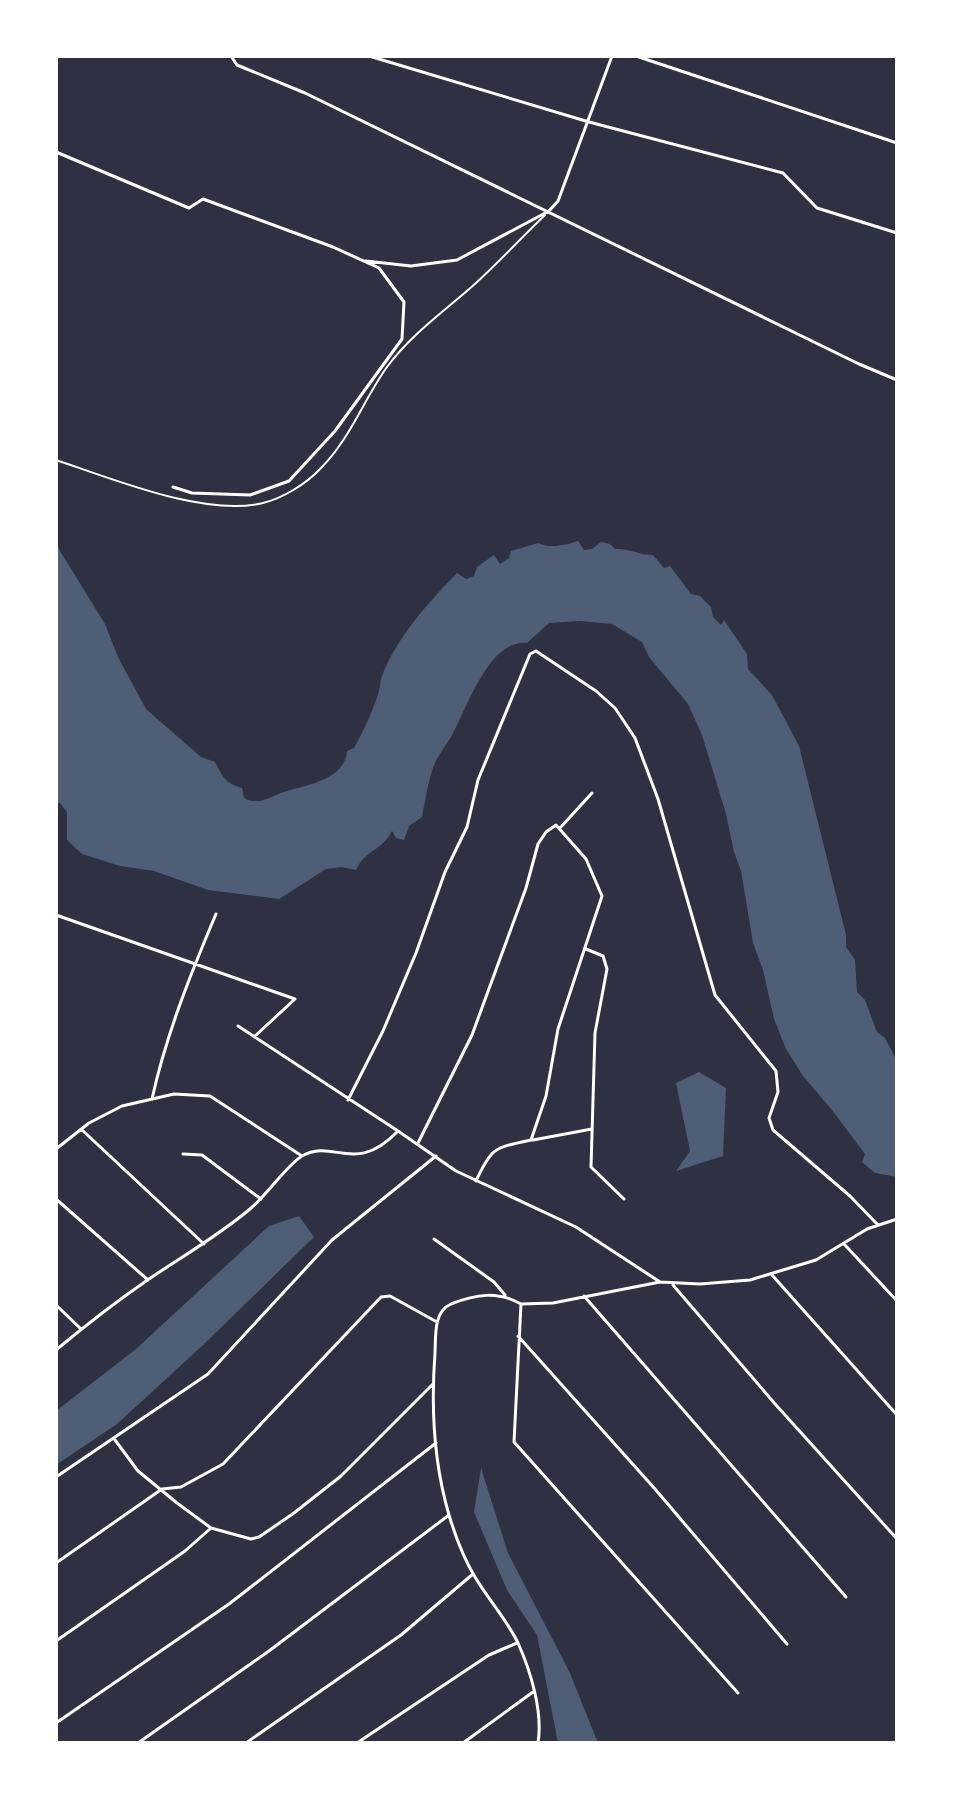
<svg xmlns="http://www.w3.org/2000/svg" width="953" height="1799" font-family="'Open Sans',sans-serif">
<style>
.water{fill:#4f5d75}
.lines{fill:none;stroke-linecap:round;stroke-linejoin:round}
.pedestrian{stroke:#fff;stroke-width:2}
.minor{stroke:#fff;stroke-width:3}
</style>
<rect width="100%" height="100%" fill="#2d3142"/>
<path class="water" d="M578 541 584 550 592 549 601 542 610 544 615 549C630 548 639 555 653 555L664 568 670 566 691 594 700 596 711 607 713 617 721 625 724 620 747 654 748 669 772 695 799 746 846 935V947L855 960 857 992 865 1000 877 1032 885 1038 897 1061V1177L875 1173 862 1162 865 1154 832 1110 803 1076 786 1049 774 1019 763 970 753 943 741 871 734 852 726 814 702 735 688 704 649 657 642 642 612 624 580 621 549 623 527 643C489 639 467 708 452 735 446 746 437 756 433 768 428 783 425 801 422 817L409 826 404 840 396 838 392 831C382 851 366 849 356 870L341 867 326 869 279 899 208 890 154 871 120 866 82 854 67 840V812L60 803H56V542L60 551 105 624 118 657 146 709 201 757 215 762C222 776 226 784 242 788L244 798C260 807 272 795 287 791 308 785 345 779 347 751L354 748C364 730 373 711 379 691 380 685 381 678 383 673 399 635 428 603 457 573L466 579 474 576 477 567 494 555 500 564 509 558 511 551 538 543C550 549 566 545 578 541Z
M699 1072 726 1088 723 1156 676 1171 690 1151 676 1083Z
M299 1216 314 1237 202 1346 117 1424 56 1465V1411L136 1349 269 1226Z
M481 1468 508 1553 569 1671 598 1743H558L537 1635 507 1590 474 1512Z"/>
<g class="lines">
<path class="pedestrian" d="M56 460C113 479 204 517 263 503 283 498 306 484 320 469 349 441 364 399 387 367 411 334 446 310 476 283 500 261 522 237 545 215"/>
<path class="minor" d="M231 56 237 65 305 93 859 364 897 380
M369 56 589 122 783 173 817 208 897 233
M636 56 897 143
M56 152 189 208 203 199 333 247 379 268 404 302 402 339 335 431 289 481 250 495 192 493 173 487
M366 261 411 266 457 260 549 211 558 201 612 56
M560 828 592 793
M56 915 295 999 254 1037
M586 949 603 956 607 969 595 1033 591 1167 624 1199
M238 1026 398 1131
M152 1099C166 1035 191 973 216 914
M348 1100 383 1031 416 953 445 872 467 827 478 780 530 654 536 651 596 691 615 708 635 738 658 799 715 995 776 1071 778 1092 769 1118 773 1130 850 1196 877 1224
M81 1129 204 1244
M533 1140 592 1129
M418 1143 472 1035 526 888 538 844 546 832 556 825 586 859 602 896 558 1029 546 1096 531 1140C495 1148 492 1146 476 1181
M56 1149 89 1123 122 1106 174 1094 210 1096 302 1156
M183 1154 202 1155 261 1199
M56 1199 148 1280
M434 1239 494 1282 505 1295
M844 1244 897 1301
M772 1275 897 1415
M673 1285 776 1405 897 1539
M584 1296 846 1597
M521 1304C498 1291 476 1294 451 1304 433 1312 436 1336 435 1353 431 1406 434 1464 449 1515 455 1535 464 1559 475 1577 488 1599 507 1620 518 1643 531 1672 543 1712 538 1743
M56 1305 81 1329
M518 1336 655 1489 787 1644
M56 1350C86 1325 117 1301 149 1279 183 1256 218 1236 250 1209 265 1197 288 1164 302 1156 334 1138 355 1176 398 1131L456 1171 576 1227 660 1282
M115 1440 138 1471 177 1503 211 1528 251 1539 259 1537 294 1513 341 1476 433 1384
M56 1477 208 1374 332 1240 436 1156
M56 1563 162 1489 181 1487 223 1464 381 1297 390 1296 437 1322
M56 1641 185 1551 211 1528
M738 1693 514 1442 521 1304 553 1303 660 1282 700 1284 750 1280 816 1260 867 1229 897 1219
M56 1723 229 1604 436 1443
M138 1743 269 1651 449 1515
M246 1743 401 1635 473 1574
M357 1743 489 1655 517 1643
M463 1743 533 1692"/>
</g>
<rect width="953" height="1799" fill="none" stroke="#ffffff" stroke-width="116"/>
</svg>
